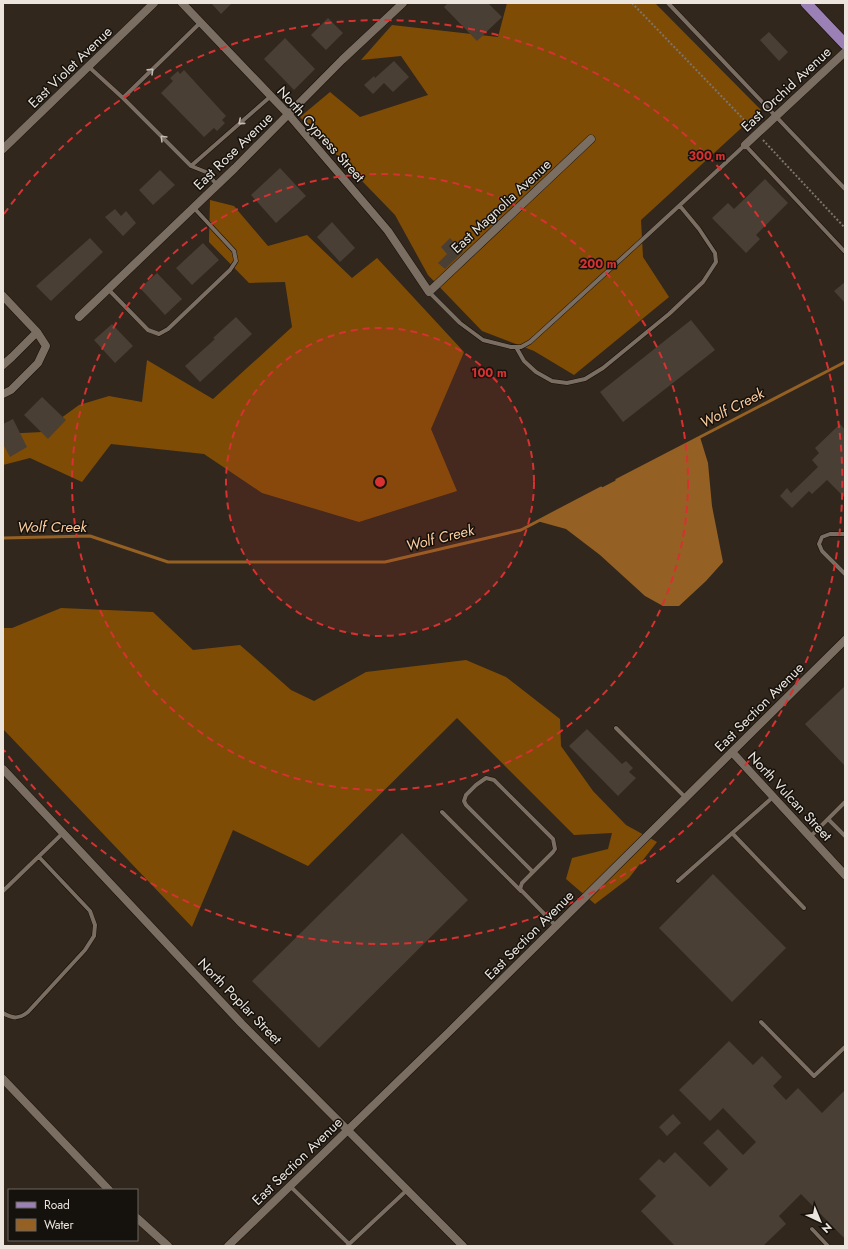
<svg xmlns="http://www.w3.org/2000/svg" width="848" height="1249" font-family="Jost,sans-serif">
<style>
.forest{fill:#7f4c06}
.water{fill:#956024}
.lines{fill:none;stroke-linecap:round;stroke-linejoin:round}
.stream{stroke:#956024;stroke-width:3}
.building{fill:#4a3f34}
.service-casing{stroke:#190f06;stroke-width:5}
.minor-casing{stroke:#190f06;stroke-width:9}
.primary-casing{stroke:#190f06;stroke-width:12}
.path{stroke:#7d746b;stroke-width:2;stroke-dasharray:2 2;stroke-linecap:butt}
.service{stroke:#7a6d62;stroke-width:4}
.minor{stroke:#7a6d62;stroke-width:8}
.primary{stroke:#9a80b4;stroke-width:11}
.oneway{stroke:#c4bbb3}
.ring{fill:none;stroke:#d73131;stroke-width:2;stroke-dasharray:7 5}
.labels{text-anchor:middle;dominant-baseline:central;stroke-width:3;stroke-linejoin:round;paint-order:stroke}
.street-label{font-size:14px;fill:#ece5de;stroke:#15110c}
.water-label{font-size:15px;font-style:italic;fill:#f9cb9e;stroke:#15110c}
.centre{fill:#d73131;stroke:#15110c;stroke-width:2}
.ring-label{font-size:12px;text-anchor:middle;font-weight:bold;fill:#d73131;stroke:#15110c;stroke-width:3;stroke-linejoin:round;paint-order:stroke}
</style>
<rect width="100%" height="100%" fill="#31271c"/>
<path class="forest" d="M507 3H655L761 110 641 220 643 257 669 297 574 375 534 351 482 331 428 275 395 215 300 117 330 92 360 117 428 95 401 56 361 60 392 25 498 37Z
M210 200 234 206 268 246 307 235 352 278 377 258 464 352 431 429 457 491 359 522 262 493 204 454 111 444 82 482 30 458 3 465V434L42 432 79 405 109 396 142 402 147 360 213 399 292 327 285 282 249 283 209 242Z
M61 608 153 612 193 650 240 645 291 690 314 701 366 672 466 660 506 677 560 719 561 746 593 791 626 825 657 842 629 878 595 904 566 879 572 858 608 849 612 833 574 835 457 718 308 866 233 830 192 927 3 729V628H12Z"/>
<path class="water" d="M700 437 708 463 712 506 723 562 706 581 679 606H663L645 596 600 555 566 529 537 521Z"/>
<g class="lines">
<path class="stream" d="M617 480 845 362
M3 538 90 536 168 562H385L521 530 601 488"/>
</g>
<path class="building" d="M211 3H232L221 14Z
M448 3H488L502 17 477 41 444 7Z
M328 18 343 33 326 50 311 35Z
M769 32 788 52 779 61 760 40Z
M285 38 315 69 294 90 264 59Z
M394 61 409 77 393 92 384 83 373 94 364 85 374 76 375 78Z
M184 70 226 116 222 120 225 123 217 131 214 128 204 137 161 93 173 81 170 78 178 71 180 74Z
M280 168 306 196 276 223 251 195Z
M160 170 175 185 153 205 139 190Z
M765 179 788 203 756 235 760 239 746 253 712 218 728 203 734 209Z
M115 209 121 216 126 211 136 223 123 236 105 217Z
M332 222 355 248 340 262 317 237Z
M90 238 103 252 51 301 36 286Z
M450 238 463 252 445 269 438 263 447 254 441 247Z
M203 243 219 260 192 285 176 268Z
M157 273 182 299 165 315 140 288Z
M845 282V303L834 291Z
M236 317 252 334 200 382 185 366 215 339 213 338Z
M691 320 715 350 623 422 600 392Z
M112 324 133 346 115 363 94 340Z
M42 397 66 420 48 439 24 415Z
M13 419 27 447 10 457 3 444V424Z
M840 424 845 430V498L827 480 812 494 809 491 792 508 780 496 787 488 791 493 818 467 812 460 819 453 815 448Z
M845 686V766L805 724Z
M587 729 622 764 626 761 633 768 629 772 636 778 618 796 569 746Z
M402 833 468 900 319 1048 252 981Z
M713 874 786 948 732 1002 659 928Z
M729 1041 753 1065 762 1056 782 1077 773 1086 786 1100 798 1088 822 1113 845 1090V1239L801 1194 779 1216 786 1224 763 1246H675L641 1211 656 1196 639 1179 659 1159 664 1163 675 1152 710 1187 728 1169 703 1143 718 1129 743 1155 756 1142 723 1108 710 1121 679 1090Z
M673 1114 681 1123 667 1136 659 1127Z"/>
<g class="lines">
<g class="service-casing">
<path id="service" d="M668 3 845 189
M89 67 123 98 191 166 206 172 217 185
M123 98 201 22
M191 166 271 96
M108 289 148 330 159 334 168 329 230 270 236 261 234 251 194 208
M429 292 460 323 483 340 511 347H521L530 342 642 240 745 145 845 252
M516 347 524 361 536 372 552 381 567 383 585 379 603 368 669 314 703 282 716 262 715 253 699 229 680 206
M845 534H830L822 537 819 544 822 551 845 574
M616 728 686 798
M442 812 521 891
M828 819 845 836
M732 833 804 908
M810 837 845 802
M533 872 466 805 464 801 466 795 476 785 486 778 494 780 553 839 555 849 553 852 522 883 520 889 556 926
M678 881 773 797
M3 891 63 833
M3 1013C13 1019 19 1019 28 1012L85 950 94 936 95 925 90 911 39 857
M761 1022 814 1076 845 1047
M290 1186 349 1244
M812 1229 828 1246
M347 1246 407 1190"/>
</g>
<g class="minor-casing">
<path id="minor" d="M182 3 289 115 371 211 388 231 429 292 591 139
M745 145 845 52
M3 149 154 3
M3 296 37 332
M79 317 235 168 342 60 403 3
M3 365 12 357 37 332 46 346 38 363 11 390 3 394
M732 752 845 875
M3 769 242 1024 463 1246
M3 1079 109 1190
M137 1218 168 1246
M228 1246 449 1032 845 640"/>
</g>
<g class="primary-casing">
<path id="primary" d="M806 3 845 44"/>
</g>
<path class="path" d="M632 3 752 128
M763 140 845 228"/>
<use href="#service" class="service"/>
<use href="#minor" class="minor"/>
<use href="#primary" class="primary"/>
</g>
<defs><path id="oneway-chevron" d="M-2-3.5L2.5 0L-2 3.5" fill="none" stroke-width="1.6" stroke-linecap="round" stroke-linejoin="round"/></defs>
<g class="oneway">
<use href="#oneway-chevron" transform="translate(151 71) rotate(-44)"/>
<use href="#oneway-chevron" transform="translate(241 122) rotate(139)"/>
<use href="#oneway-chevron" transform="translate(163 138) rotate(-135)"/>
</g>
<circle cx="380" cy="482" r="154" fill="#d73131" fill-opacity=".12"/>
<g class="ring">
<circle cx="380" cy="482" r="154"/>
<circle cx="380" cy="482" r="308"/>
<path d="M4 214A462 462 0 1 1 4 750"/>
</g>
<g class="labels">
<g class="street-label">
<text transform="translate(70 67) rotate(-44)">East Violet Avenue</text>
<text transform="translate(786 89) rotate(-43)">East Orchid Avenue</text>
<text transform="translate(321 134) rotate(48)">North Cypress Street</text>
<text transform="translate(233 151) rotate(-44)">East Rose Avenue</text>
<text transform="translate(501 206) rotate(-43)">East Magnolia Avenue</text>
<text transform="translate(759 707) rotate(-45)">East Section Avenue</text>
<text transform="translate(790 796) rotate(47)">North Vulcan Street</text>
<text transform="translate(529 935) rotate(-45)">East Section Avenue</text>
<text transform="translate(240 1001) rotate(46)">North Poplar Street</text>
<text transform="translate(297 1161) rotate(-44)">East Section Avenue</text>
</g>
<g class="water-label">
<text transform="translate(732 408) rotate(-27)">Wolf Creek</text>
<text x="52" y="527">Wolf Creek</text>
<text transform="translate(440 538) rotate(-14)">Wolf Creek</text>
</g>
</g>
<circle cx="380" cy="482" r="6" class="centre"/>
<g class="ring-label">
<text x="707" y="160">300 m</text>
<text x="598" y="268">200 m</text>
<text x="489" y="377">100 m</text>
</g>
<rect width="848" height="1249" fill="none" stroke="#ece5de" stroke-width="8"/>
<rect x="8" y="1189" width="130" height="52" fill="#15110c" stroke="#6b6660"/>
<rect x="16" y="1202" width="20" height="6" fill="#9a80b4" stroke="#6b6660"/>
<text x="44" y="1209" font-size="12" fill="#ece5de">Road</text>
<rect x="16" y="1219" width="20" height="12" fill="#956024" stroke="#6b6660"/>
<text x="44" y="1229" font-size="12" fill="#ece5de">Water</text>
<g transform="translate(820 1221) rotate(136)" stroke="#15110c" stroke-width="3" paint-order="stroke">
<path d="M0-3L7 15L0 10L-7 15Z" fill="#ece5de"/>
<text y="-6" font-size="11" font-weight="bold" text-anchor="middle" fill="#ece5de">N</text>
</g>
</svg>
